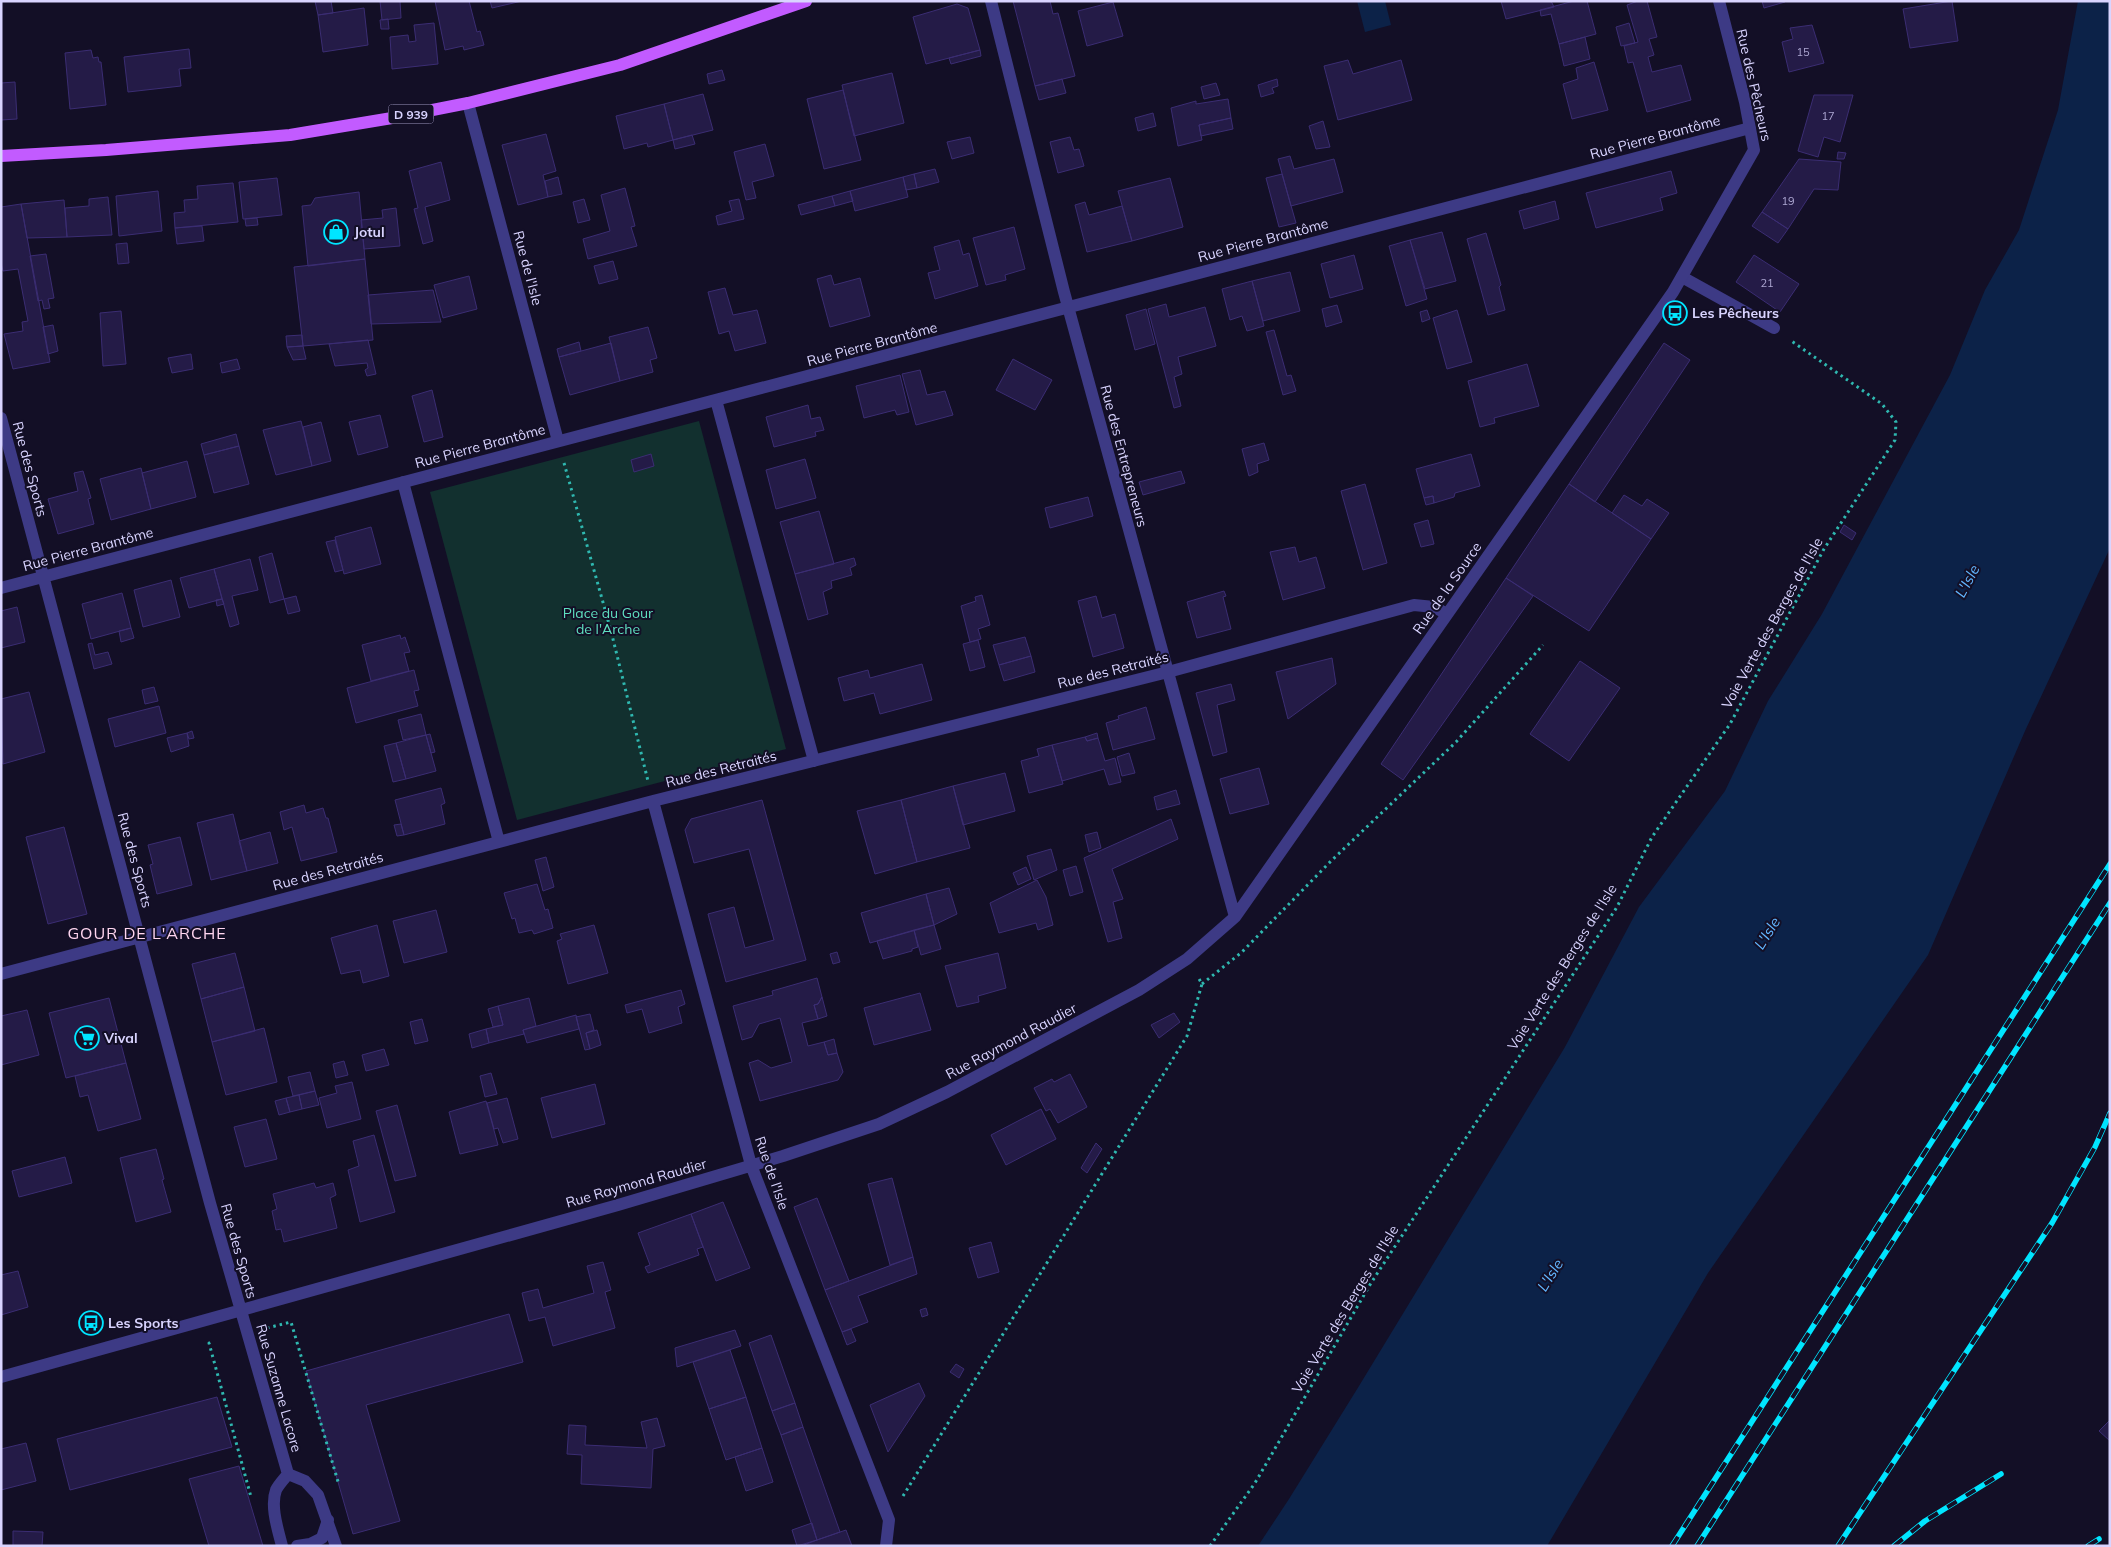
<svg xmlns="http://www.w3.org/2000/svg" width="2111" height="1547" font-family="Mulish,sans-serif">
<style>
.green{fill:#12302f}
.water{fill:#0c2248}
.building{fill:#241b47;stroke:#3b2d73}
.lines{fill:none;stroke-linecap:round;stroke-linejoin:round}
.path{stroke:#2fb8b0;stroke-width:3;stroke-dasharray:2.5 4;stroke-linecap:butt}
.service{stroke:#3d3a85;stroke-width:12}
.minor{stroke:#3d3a85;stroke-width:12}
.primary{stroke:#c25bff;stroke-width:12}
.rail-casing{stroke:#00e5ff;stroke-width:5.5}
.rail{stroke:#130f26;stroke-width:4;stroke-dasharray:11;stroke-linecap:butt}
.labels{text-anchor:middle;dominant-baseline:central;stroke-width:4;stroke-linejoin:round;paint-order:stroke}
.number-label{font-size:11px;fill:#aca6d1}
.shield{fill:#130f26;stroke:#9e99be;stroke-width:1}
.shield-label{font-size:12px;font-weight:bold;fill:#d9d4ff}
.street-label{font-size:14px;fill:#d9d4ff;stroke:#130f26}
.poi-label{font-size:14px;font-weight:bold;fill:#d9d4ff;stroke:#130f26;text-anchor:start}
.park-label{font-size:14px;fill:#5fe0c0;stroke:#130f26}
.water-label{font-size:15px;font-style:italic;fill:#62b6ff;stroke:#130f26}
.quarter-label{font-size:16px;letter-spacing:1px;fill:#ffd6f0;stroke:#130f26}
</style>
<rect width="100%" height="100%" fill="#130f26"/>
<path class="green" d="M699 421 786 749 517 820 430 492Z"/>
<path class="water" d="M1357 1H1385L1391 25 1365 32Z
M2078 1H2110V548L2025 731 1928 955 1708 1273 1547 1546H1258L1289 1499 1359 1386 1565 1047 1639 907 1725 791 1768 701 1822 614 1950 375 1985 290 2019 230 2058 110Z"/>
<path class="building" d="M315 1H331L333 13 318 15Z
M380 1H400L401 18 382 20Z
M435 1H469L477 32 480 31 484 45 464 50 463 46 445 50Z
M490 1H522L492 8Z
M1013 1H1050L1053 14 1058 13 1075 76 1035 86Z
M1501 1H1551L1554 7 1506 19Z
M1574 1H1587L1596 34 1559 44 1551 14 1541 16 1540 10Z
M1638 1H1647L1657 37 1649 39 1654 55 1648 57 1652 72 1681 65 1691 100 1647 112 1633 62 1628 63 1624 46 1638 42 1627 5Z
M1762 1H1785V2L1764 8Z
M1952 1 1958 41 1910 48 1903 9Z
M1113 2 1123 36 1087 46 1078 11Z
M957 4 968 8 980 50 926 64 913 17Z
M364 8 368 45 323 52 318 15Z
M388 19 389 29H381L380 20Z
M434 23 438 64 392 69 390 37 408 35 409 42 416 41 414 25Z
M1629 23 1635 43 1621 46 1616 27Z
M1812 25 1824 63 1789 72 1782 42 1793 39 1790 28Z
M1585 37 1590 59 1564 66 1559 44Z
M189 49 191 68 179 69 181 86 128 92 124 57Z
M91 50 93 58 98 57 99 62H101L106 105 70 109 65 53Z
M980 50 981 56 951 64 949 58Z
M1348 60 1353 74 1401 60 1412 100 1338 120 1324 66Z
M1594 62 1608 110 1572 119 1563 84 1578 79 1576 68Z
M722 70 725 80 709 84 707 74Z
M892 73 904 123 854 136 842 85Z
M1062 79 1066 93 1039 100 1035 86Z
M1277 79 1278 86 1272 88 1274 93 1261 97 1258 85Z
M15 82 17 119 1 120V83Z
M1216 83 1220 95 1204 99 1201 87Z
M843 90 861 160 824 169 807 99Z
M703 94 713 130 673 140 664 104Z
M1814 95H1853L1840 142 1824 137 1818 157 1798 151Z
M1228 99 1231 118 1199 125 1202 140 1178 146 1171 108 1196 101V104Z
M664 104 673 140 648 147 647 143 624 149 616 116Z
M1153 113 1156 126 1138 131 1135 118Z
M1231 118 1233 129 1201 136 1199 125Z
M1323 121 1330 147 1316 149 1309 126Z
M546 134 556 171 543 175 548 197 518 205 502 145Z
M692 135 695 144 675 149 673 140Z
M970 137 974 153 952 159 947 142Z
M1070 137 1074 150 1079 149 1084 166 1058 173 1050 142Z
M765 144 774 176 752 182 756 198 746 200 734 152Z
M1838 152 1846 153 1844 159H1837Z
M1290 156 1294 169 1334 159 1343 192 1291 206 1278 159Z
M1799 159 1841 162 1838 190 1814 189 1788 229 1762 212Z
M441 162 450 200 425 207 433 241 423 244 414 209 418 208 409 171Z
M935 169 939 182 917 188 914 174Z
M1671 171 1677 193 1660 198 1663 210 1596 228 1586 193Z
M914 174 917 188 906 190 903 177Z
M1282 174 1296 223 1279 227 1266 178Z
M558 177 562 194 548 197 545 181Z
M903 177 908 197 855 211 850 191Z
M277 178 282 215 243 219 239 182Z
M1170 178 1183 227 1132 241 1118 191Z
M233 183 238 222 175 228 174 213 185 212 184 200 198 199 197 186Z
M625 188 635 226 631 227 637 246 588 259 583 239 610 231 601 195Z
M158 191 162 231 119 236 116 196Z
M850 191 853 201 835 206 832 196Z
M359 192 365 259 308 266 302 206 311 205 315 198Z
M832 196 835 206 801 215 798 205Z
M108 197 112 235 67 237 65 208 89 206V199Z
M584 199 590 220 578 223 573 202Z
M739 199 744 219 718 225 716 216 732 211 729 201Z
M64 200 67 237 27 238 21 204Z
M1555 201 1559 219 1524 229 1519 211Z
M1085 202 1089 215 1122 206 1132 241 1087 252 1075 205Z
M21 204 50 362 13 369 4 334 23 331 22 322 28 321 18 269 3 271 1 263V207Z
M396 208 400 246 364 249 361 220 383 218 382 210Z
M1762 212 1788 229 1778 243 1752 226Z
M257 218 258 225 246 226 245 219Z
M202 226 204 241 177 244 175 228Z
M1014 227 1025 269 1005 275 1006 280 986 285 973 238Z
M1442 232 1456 281 1425 289 1410 240Z
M1486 233 1501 285 1499 287 1505 310 1488 315 1467 239Z
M959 240 963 255 969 253 978 286 935 299 928 273 940 270 934 247Z
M1410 240 1427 299 1406 306 1389 246Z
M127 243 129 263 118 264 116 244Z
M46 254 54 298 48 299 50 308 44 309 42 300 38 301 30 256Z
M1354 255 1363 289 1330 298 1321 264Z
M1754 255 1799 284 1780 312 1736 282Z
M365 259 373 340 303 346 294 267Z
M613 261 618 279 599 284 594 266Z
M1290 272 1300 311 1263 321 1252 281Z
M831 275 834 285 860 278 870 316 830 327 817 279Z
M469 276 477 309 443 318 434 285Z
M1252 281 1264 326 1247 331 1242 316 1230 320 1222 289Z
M725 288 733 315 757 310 766 343 735 351 729 331 719 334 708 292Z
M433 290 441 322 371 324 368 295Z
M1166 304 1169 317 1205 307 1216 346 1178 357 1182 374 1174 377 1181 406 1174 408 1148 309Z
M1337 305 1342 322 1326 327 1322 309Z
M1146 309 1155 344 1135 350 1126 315Z
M1427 310 1430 319 1422 322 1420 312Z
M1457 310 1472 362 1447 369 1433 318Z
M121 311 126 364 103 366 100 313Z
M53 325 58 351 48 354 43 327Z
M648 327 657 358 650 360 653 372 620 381 609 337Z
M1274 330 1287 376 1291 375 1296 391 1283 395 1266 332Z
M302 335 303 346 287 347 286 336Z
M368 340 376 374 367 376 365 370 368 368 367 363 335 366 329 344Z
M579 342 581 351 559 357 557 349Z
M611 343 620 381 570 395 559 357Z
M1664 343 1690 360 1595 502 1569 484Z
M303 346 306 359 293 360 287 347Z
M191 354 193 369 172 373 168 358Z
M237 359 240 369 222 373 220 363Z
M1013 359 1052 380 1035 410 996 390Z
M1527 364 1539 406 1494 418 1495 423 1480 427 1468 381Z
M920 370 927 395 945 391 953 415 916 425 902 374Z
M900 375 909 412 897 415 895 410 864 418 856 386Z
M432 390 443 437 424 442 412 396Z
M808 405 811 419 820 417 824 430 815 432 816 436 774 447 766 417Z
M380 415 388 447 358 455 349 422Z
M301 421 312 466 276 475 263 430Z
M321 422 331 461 312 466 303 427Z
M236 434 239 446 204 455 201 444Z
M1264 443 1269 460 1257 464 1258 472 1249 476 1242 449Z
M239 446 249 484 214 493 204 455Z
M651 454 654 466 634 472 631 460Z
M1471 454 1480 486 1455 493 1454 497 1434 503 1433 496 1424 498 1416 469Z
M805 459 816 498 776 509 766 470Z
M187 461 196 497 151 509 142 473Z
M141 468 151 509 111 520 100 479Z
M83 471 91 498 88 499 94 524 58 534 48 499 78 491 74 473Z
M1181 471 1185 483 1143 495 1139 482Z
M1365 484 1387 563 1363 570 1341 491Z
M1569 484 1651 539 1589 631 1506 578Z
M1624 495 1642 506 1647 499 1669 513 1651 539 1612 513Z
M1433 496 1434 503 1426 505 1424 498Z
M1088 497 1093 516 1050 528 1045 508Z
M819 511 834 564 795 574 780 522Z
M1428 520 1434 544 1421 547 1414 524Z
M1844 525 1856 533 1852 540 1840 532Z
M371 527 381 564 344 574 335 537Z
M335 540 343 570 335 572 326 542Z
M1295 547 1299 562 1316 557 1325 588 1283 600 1270 552Z
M272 553 284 599 270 603 259 557Z
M854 558 856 565 850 568 852 575 831 581 832 588 823 592 828 614 808 620 795 574Z
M250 559 258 590 232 596 239 624 230 627 214 569Z
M214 569 222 599 189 608 180 578Z
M1506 578 1533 596 1403 780 1381 764Z
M171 580 180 617 143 627 134 590Z
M1224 591 1226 596 1223 597 1231 629 1197 638 1187 602Z
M122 593 131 628 91 639 82 604Z
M982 595 990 625 978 629 981 639 970 642 961 606 976 601 975 597Z
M296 596 300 611 288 614 284 599Z
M1096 596 1102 618 1115 614 1124 648 1093 657 1078 601Z
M222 599 224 604 217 606 216 600Z
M17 607 25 642 1 648V611Z
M131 628 134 638 121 642 119 631Z
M400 635 401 639 405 637 410 652 404 653 409 671 371 681 362 645Z
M1025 637 1031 656 999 665 993 645Z
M978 640 985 667 970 671 963 644Z
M92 643 95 655 108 652 112 664 94 669 88 644Z
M1031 656 1035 672 1004 681 999 665Z
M1332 658 1336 684 1288 719 1276 672Z
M1580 661 1620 688 1569 761 1530 734Z
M922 664 932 700 880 714 874 693 844 701 838 678 868 670 870 678Z
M414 670 419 690 414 691 418 706 356 723 347 688Z
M1231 684 1235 700 1217 705 1227 752 1213 756 1196 693Z
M154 687 158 701 145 704 142 690Z
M29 692 45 752 3 764 1 699Z
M159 706 166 733 115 747 108 719Z
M1146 707 1155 739 1113 750 1106 723 1119 719 1118 716Z
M421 714 426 735 403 740 398 720Z
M192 731 194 738 189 739 187 733Z
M187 733 189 746 171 752 167 738Z
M1097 733 1098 738 1087 741 1085 737Z
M430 734 435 752 431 753 426 735Z
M426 735 436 771 406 779 396 743Z
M1085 737 1087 741 1098 738 1105 761 1115 758 1121 782 1109 785 1104 769 1062 781 1052 745Z
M396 743 406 779 393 782 384 746Z
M1052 745 1063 784 1029 793 1021 761 1039 756 1037 749Z
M1129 753 1135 773 1122 776 1117 757Z
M1259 768 1269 804 1230 814 1220 779Z
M1005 773 1015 811 963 825 953 786Z
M953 786 970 848 917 862 901 800Z
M441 788 445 803 441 805 445 824 404 835 395 800Z
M1176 790 1180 804 1157 810 1154 797Z
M762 800 806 960 726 982 708 914 734 907 745 948 774 940 749 849 694 863 685 830 691 819Z
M901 800 917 862 875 874 857 811Z
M304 805 306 813 323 808 326 818H328L337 852 301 861 292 827 284 830 280 812Z
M233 814 247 871 211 880 197 823Z
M1171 819 1178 839 1112 869 1123 899 1113 902 1122 938 1108 942 1084 858Z
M401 824 404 835 397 836 394 825Z
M64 827 87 914 48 924 26 837Z
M270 832 278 863 247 871 239 841Z
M1097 832 1101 848 1089 852 1085 835Z
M180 837 192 885 157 894 150 865 153 864 148 845Z
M1051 849 1057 870 1034 880 1027 856Z
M546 857 554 887 543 891 535 860Z
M1076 866 1083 892 1070 896 1063 870Z
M1026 867 1031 879 1018 885 1013 873Z
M1037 880 1046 897 1053 925 1038 930 1036 923 999 933 990 903Z
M537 884 545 910 548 909 553 928 534 934 532 930 519 933 515 918 512 919 504 893Z
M949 888 957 914 934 925 926 894Z
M926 894 934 925 870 943 861 913Z
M436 910 447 952 404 963 393 921Z
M377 925 389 976 363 983 360 970 341 974 331 938Z
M594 925 608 973 568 984 557 941 562 939 560 934Z
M934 925 941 949 921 955 914 930Z
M914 930 918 947 912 949V951L883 959 877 941Z
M837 952 840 962 833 964 830 954Z
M235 953 244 987 201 999 192 964Z
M998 953 1006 988 978 996 979 1002 957 1007 945 966Z
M817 978 822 997 818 1004 814 1005 818 1019 802 1023 808 1046 824 1042 828 1055 837 1053 843 1072 838 1080 760 1101 749 1063 758 1060 771 1068 792 1062 780 1018 759 1024 752 1037 742 1040 733 1006 773 995 772 991Z
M244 987 255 1031 212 1042 201 999Z
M681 990 685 1004 678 1007 682 1023 649 1033 642 1009 627 1013 625 1005Z
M920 993 931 1030 874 1045 864 1008Z
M822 997 827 1016 818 1019 814 1005 818 1004Z
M109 998 126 1063 66 1078 49 1013Z
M529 998 536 1026 523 1030 524 1034 489 1043 486 1029 503 1025 498 1006Z
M498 1006 503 1025 493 1027 488 1009Z
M27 1010 39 1055 1 1065V1016Z
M1174 1013 1180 1022 1159 1038 1151 1025Z
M590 1014 594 1030 586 1033 590 1049 585 1050 576 1017Z
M576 1015 579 1029 527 1043 523 1030Z
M422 1019 428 1041 415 1044 410 1022Z
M264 1028 277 1082 226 1095 212 1042Z
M486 1029 489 1043 472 1048 469 1034Z
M597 1030 601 1045 590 1049 586 1033Z
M834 1039 837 1053 828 1055 824 1042Z
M384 1049 389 1065 366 1071 362 1055Z
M344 1061 348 1075 336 1078 333 1064Z
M126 1063 141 1119 98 1131 88 1095 80 1097 75 1076Z
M310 1072 315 1091 293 1096 288 1077Z
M491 1073 497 1094 485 1097 480 1076Z
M1070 1074 1087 1107 1058 1123 1050 1109 1046 1111 1034 1088 1052 1079 1054 1082Z
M352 1082 361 1119 327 1128 319 1098 337 1093 335 1086Z
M595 1084 605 1124 552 1138 541 1098Z
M315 1091 319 1105 302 1109 299 1095Z
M299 1095 302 1109 290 1112 286 1098Z
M286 1098 290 1112 279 1115 275 1101Z
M507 1098 518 1139 503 1143 498 1128 494 1129 487 1103Z
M486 1101 498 1145 460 1154 449 1112Z
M397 1105 416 1176 395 1181 376 1111Z
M1041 1109 1056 1139 1006 1165 991 1135Z
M266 1119 277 1159 245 1167 234 1127Z
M374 1135 395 1212 360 1222 348 1170 359 1166 353 1141Z
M1096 1143 1102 1149 1087 1173 1081 1168Z
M156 1149 164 1179 162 1180 171 1212 136 1222 120 1158Z
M65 1157 72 1183 19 1197 12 1171Z
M892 1178 913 1257 890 1265 868 1184Z
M314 1183 316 1188 333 1183 336 1195 330 1198 337 1228 284 1242 281 1229 276 1230 272 1211 277 1209 273 1194Z
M817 1198 849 1281 825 1290 794 1207Z
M723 1202 750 1268 716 1281 691 1214Z
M691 1214 703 1247 697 1249 699 1255 648 1273 645 1267 650 1265 638 1233Z
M991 1242 999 1272 978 1278 969 1248Z
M913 1257 917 1274 858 1296 868 1322 842 1332 825 1290Z
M603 1262 611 1290 605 1292 615 1328 553 1346 545 1317 529 1321 522 1293 538 1289 543 1308 594 1293 587 1266Z
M18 1271 28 1307 1 1315V1275Z
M926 1308 928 1315 922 1317 920 1310Z
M509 1314 523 1362 366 1405 400 1521 353 1534 306 1371Z
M851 1329 856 1341 847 1345 842 1332Z
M735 1330 741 1346 677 1367 675 1348Z
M771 1335 795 1403 772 1411 749 1343Z
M730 1350 746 1397 709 1409 693 1362Z
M956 1364 964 1369 959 1378 950 1372Z
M919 1383 925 1396 888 1452 870 1405Z
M217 1397 232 1447 70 1490 57 1439Z
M746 1397 762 1448 726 1460 709 1409Z
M795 1403 803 1427 781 1435 772 1411Z
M657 1418 665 1446 653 1449 651 1488 581 1484 582 1455 567 1454 569 1425 586 1426 585 1445 647 1448 641 1422Z
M2110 1420V1441L2099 1431Z
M803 1427 840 1532 817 1540 781 1435Z
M26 1443 36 1481 1 1490V1449Z
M762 1448 773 1482 746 1491 735 1457Z
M239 1466 263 1546H209L189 1479Z
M812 1523 817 1540 797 1546 792 1530Z
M846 1530 852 1546H801L817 1540Z
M13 1531 43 1532 42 1546H13Z"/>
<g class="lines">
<path class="path" d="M564 463 611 631 648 781
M1202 984 1242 952 1331 861 1456 742 1543 645
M267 1328 291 1322 339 1485
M210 1343H209L251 1497
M903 1496 1187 1036 1202 984 1198 977
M1210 1546 1255 1483 1371 1283 1617 907 1652 837 1730 724 1824 549 1895 440 1896 422 1882 404 1790 340"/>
<path class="service" d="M1682 277 1774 328"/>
<path class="minor" d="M991 1 1064 292 1235 917
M468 103 558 441
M716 400 814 761
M1 418 210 1203 288 1474
M403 482 499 842
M1 588 1750 128
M653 801 751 1165 889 1520 886 1546
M1 974 653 801 1168 672 1414 605 1434 607 1447 614
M1 1377 618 1205 783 1156 879 1124 947 1092 1139 990 1187 959 1235 917 1673 292 1754 150 1745 102 1719 1
M288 1474 305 1481 318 1495 336 1546
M282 1546C278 1530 270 1506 276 1490 279 1484 285 1478 288 1474
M297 1546 310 1544 322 1538 328 1520"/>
<path class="primary" d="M1 156 106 150 290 135 392 118 468 103 620 65 806 1"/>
<g class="rail-casing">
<path id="rail" d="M1672 1546 2110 864
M1697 1546 2110 903
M1838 1546 2052 1223 2095 1147 2110 1113
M1894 1546 1925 1521 2001 1474
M2088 1546 2099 1539"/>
</g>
<use href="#rail" class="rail"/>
</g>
<defs>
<g id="shop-ring" transform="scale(1.25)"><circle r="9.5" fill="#130f26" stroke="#00e5ff" stroke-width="1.5"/><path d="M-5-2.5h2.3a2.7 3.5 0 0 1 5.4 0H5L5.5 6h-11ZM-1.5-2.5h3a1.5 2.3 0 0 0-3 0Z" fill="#00e5ff"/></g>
<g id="bus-ring" transform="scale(1.25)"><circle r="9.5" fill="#130f26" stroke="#00e5ff" stroke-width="1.5"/><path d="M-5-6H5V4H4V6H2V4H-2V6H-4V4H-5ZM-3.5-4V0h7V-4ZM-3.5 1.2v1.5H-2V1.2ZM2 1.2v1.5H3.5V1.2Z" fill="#00e5ff"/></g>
<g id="supermarket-ring" transform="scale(1.25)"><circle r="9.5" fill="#130f26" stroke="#00e5ff" stroke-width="1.5"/><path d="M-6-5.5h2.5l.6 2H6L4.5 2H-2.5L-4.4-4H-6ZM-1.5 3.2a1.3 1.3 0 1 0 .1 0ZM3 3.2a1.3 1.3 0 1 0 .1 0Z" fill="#00e5ff"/></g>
</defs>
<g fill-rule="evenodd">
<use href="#shop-ring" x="336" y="232"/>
<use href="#bus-ring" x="1675" y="313"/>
<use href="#supermarket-ring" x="87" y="1038"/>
<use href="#bus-ring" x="91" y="1323"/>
</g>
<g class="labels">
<g class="number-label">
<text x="1803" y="52">15</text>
<text x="1828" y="116">17</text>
<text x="1788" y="201">19</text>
<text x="1767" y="283">21</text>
</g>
<rect class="shield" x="388.5" y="104.5" width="45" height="19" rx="4"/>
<g class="shield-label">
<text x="411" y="114">D 939</text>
</g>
<g class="street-label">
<text transform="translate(1754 85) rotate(77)">Rue des Pêcheurs</text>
<text transform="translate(1655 137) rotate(-15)">Rue Pierre Brantôme</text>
<text transform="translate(1263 240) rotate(-15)">Rue Pierre Brantôme</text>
<text transform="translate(528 268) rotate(75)">Rue de l'Isle</text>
<text transform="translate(872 344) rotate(-15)">Rue Pierre Brantôme</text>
<text transform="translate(480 446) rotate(-15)">Rue Pierre Brantôme</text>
<text transform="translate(1124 456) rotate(75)">Rue des Entrepreneurs</text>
<text transform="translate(30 469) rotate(75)">Rue des Sports</text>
<text transform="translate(88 549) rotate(-15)">Rue Pierre Brantôme</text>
<text transform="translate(1447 588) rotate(-55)">Rue de la Source</text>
<text transform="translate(1772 623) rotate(-61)">Voie Verte des Berges de l'Isle</text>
<text transform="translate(1113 670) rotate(-14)">Rue des Retraités</text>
<text transform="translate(721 769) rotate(-14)">Rue des Retraités</text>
<text transform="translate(135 860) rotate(75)">Rue des Sports</text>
<text transform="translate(328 871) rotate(-15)">Rue des Retraités</text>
<text transform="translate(1562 967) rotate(-58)">Voie Verte des Berges de l'Isle</text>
<text transform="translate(1011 1041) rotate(-28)">Rue Raymond Raudier</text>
<text transform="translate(772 1173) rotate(71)">Rue de l'Isle</text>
<text transform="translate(636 1183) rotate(-16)">Rue Raymond Raudier</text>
<text transform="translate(239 1251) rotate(74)">Rue des Sports</text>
<text transform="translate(1345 1309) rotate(-59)">Voie Verte des Berges de l'Isle</text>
<text transform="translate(279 1388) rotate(74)">Rue Suzanne Lacore</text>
</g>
<g class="poi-label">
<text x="354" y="232">Jotul</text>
<text x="1692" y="313">Les Pêcheurs</text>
<text x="104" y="1038">Vival</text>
<text x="108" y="1323">Les Sports</text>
</g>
<g class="park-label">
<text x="608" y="613">Place du Gour<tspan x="608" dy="16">de l'Arche</tspan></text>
</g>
<g class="water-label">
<text transform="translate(1967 581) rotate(-62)">L'Isle</text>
<text transform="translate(1767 933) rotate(-58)">L'Isle</text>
<text transform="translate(1550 1275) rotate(-58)">L'Isle</text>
</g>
<g class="quarter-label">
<text x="147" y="933">GOUR DE L'ARCHE</text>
</g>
</g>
<rect width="2111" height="1547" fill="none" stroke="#d9d4ff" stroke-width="5"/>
</svg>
